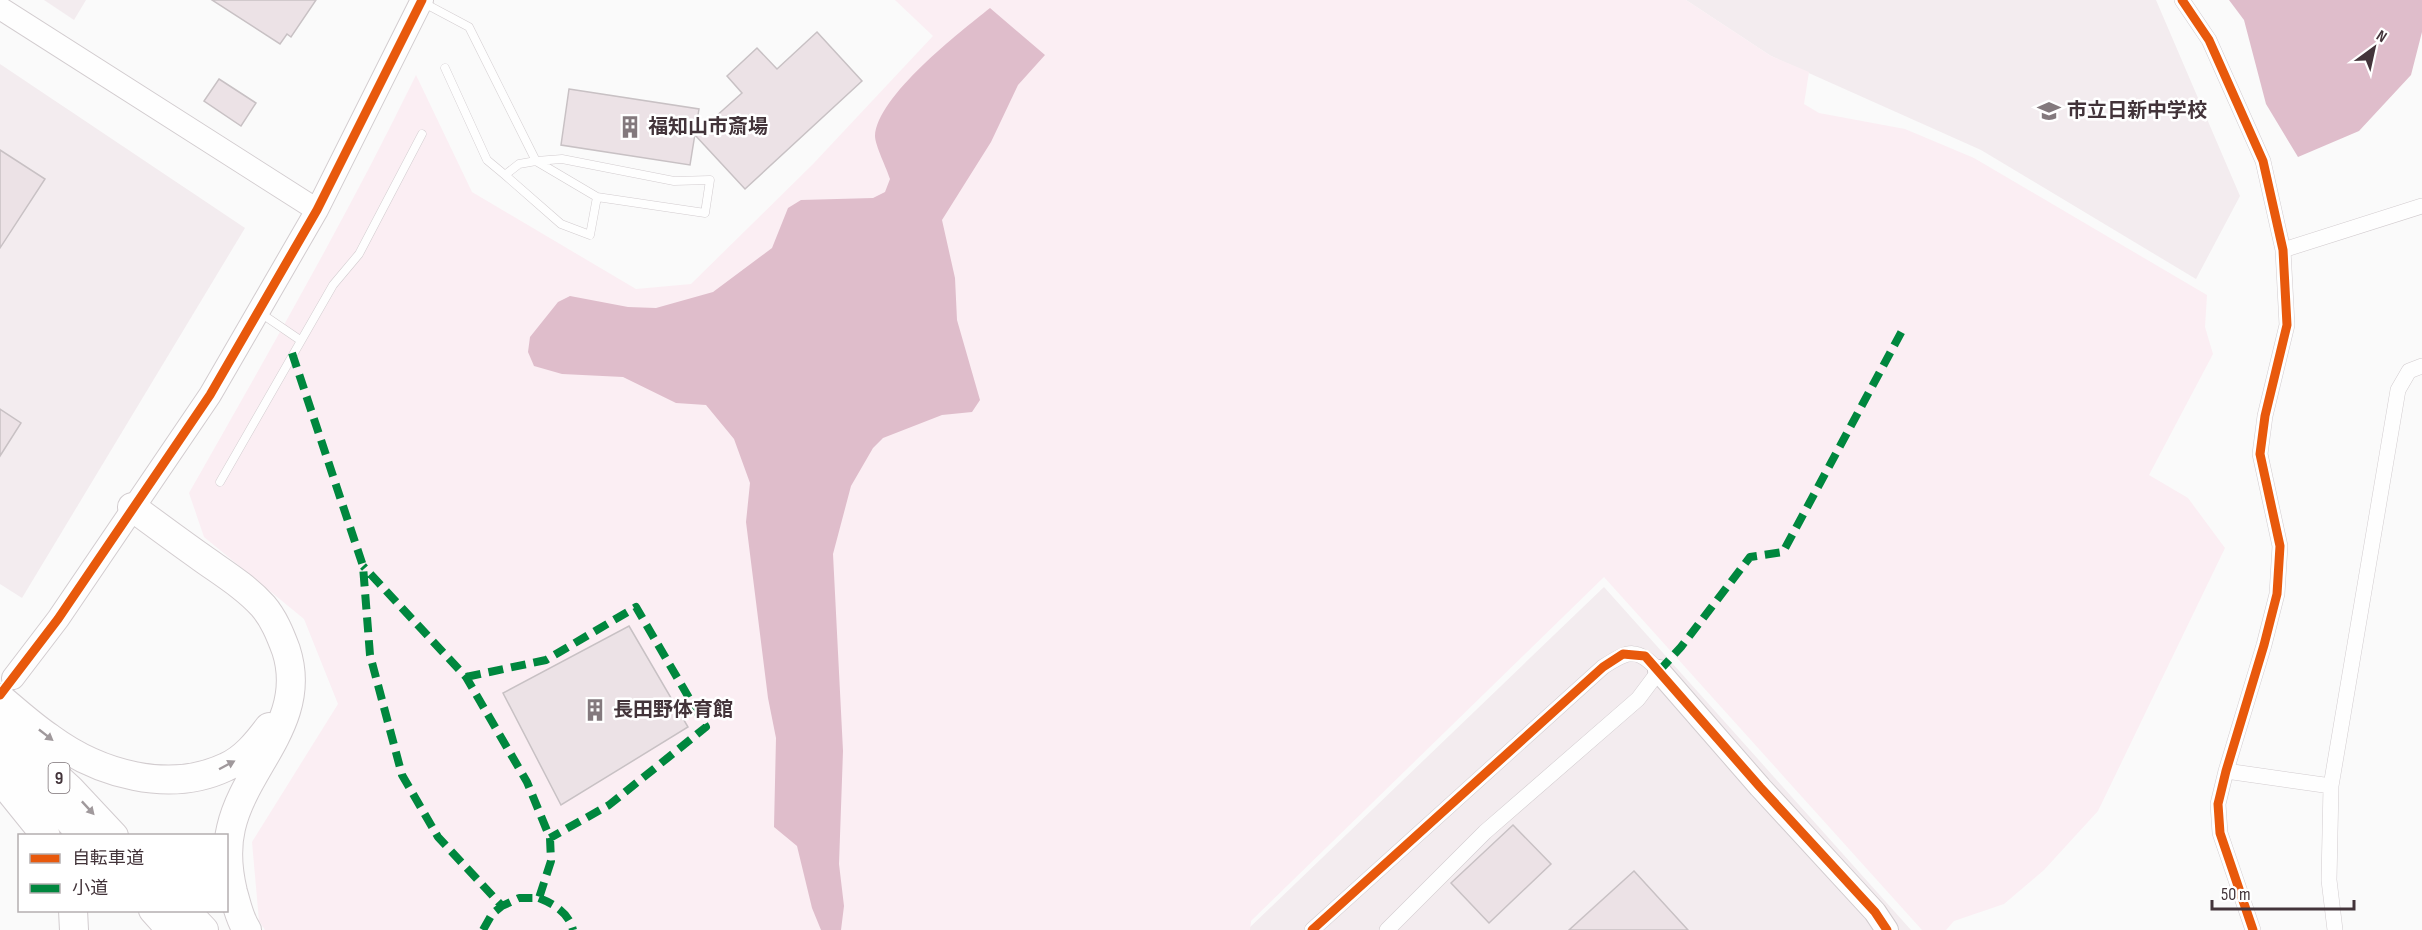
<svg xmlns="http://www.w3.org/2000/svg" width="2422" height="930" font-family="'Sofia Sans Condensed','Noto Sans JP',sans-serif">
<style>
.built{fill:#f3ecef}
.green{fill:#fbeef3}
.water{fill:#dfbdcb}
.building{fill:#ece2e6;stroke:#c8c1c4;stroke-width:1.5}
.lines{fill:none;stroke-linecap:round;stroke-linejoin:round}
.lane-casing{stroke:#d2cccf;stroke-width:9}
.street-casing{stroke:#d2cccf;stroke-width:16}
.secondary-casing{stroke:#d2cccf;stroke-width:24}
.highway-casing{stroke:#d2cccf;stroke-width:30}
.lane{stroke:#fefefe;stroke-width:8}
.street{stroke:#fefefe;stroke-width:15}
.secondary{stroke:#fefefe;stroke-width:22}
.highway{stroke:#fefefe;stroke-width:28}
.quiet{stroke:#00873e;stroke-width:8;stroke-dasharray:15 8;stroke-linecap:butt}
.cycleway-casing{stroke:#fff;stroke-width:13}
.cycleway{stroke:#e8590c;stroke-width:9}
.oneway{fill:#a0999c}
.labels{text-anchor:middle;dominant-baseline:central;stroke-width:5;stroke-linejoin:round;paint-order:stroke}
.shield{fill:#fff;stroke:#7b7175;stroke-width:1.5}
.shield-label{font-size:18px;font-weight:bold;fill:#43343a}
.poi-label{font-size:20px;font-weight:bold;fill:#43343a;stroke:#fff;text-anchor:start}
</style>
<rect width="100%" height="100%" fill="#fafafa"/>
<path class="built" d="M44 0H86L74 20Z
M1686 0H2156L2240 196 2196 279 1981 150 1771 56Z
M0 64 245 228 22 598 0 584Z
M1604 587 1911 930H1247Z"/>
<path class="green" d="M895 0H1686L1771 56 1809 72 1804 104 1819 113 1905 129 1974 158 2207 295 2205 327 2213 354 2149 475 2188 498 2225 548 2098 811 2044 870 2004 904 1954 921 1946 930H1922L1604 577 1251 921 1250 930H265L259 921 252 842 338 704 304 619 204 537 189 493C267 355 347 217 416 75L472 192 636 289 691 284 813 164 933 36Z"/>
<path class="water" d="M2229 0H2422V32L2411 75 2359 131 2298 157 2266 104 2244 20Z
M990 8 1045 55 1018 85 991 142 942 220 955 278 957 320 980 400 972 412 942 415 883 438 873 448 851 486 833 554 843 751 839 864 844 906 841 930H821L812 908 797 846 774 827 776 738 768 698 746 522 750 483 734 439 706 405 676 403 623 377 562 374 534 366 528 352 530 337 558 302 570 296 628 307 656 308 713 292 772 248 788 208 801 200 873 198 885 192 890 179C887 169 875 145 875 136 877 96 960 32 990 8Z"/>
<path class="building" d="M212 0H316L291 37 287 34 280 44Z
M817 32 862 81 745 189 695 135 742 93 727 76 757 48 777 69Z
M219 79 256 103 241 126 204 101Z
M569 89 699 109 690 165 561 145Z
M0 150 45 179 0 248Z
M0 409 21 423 0 456Z
M629 626 688 727 561 805 503 693Z
M1513 825 1551 864 1489 923 1451 883Z
M1634 871 1688 930H1569Z"/>
<g class="lines">
<g class="lane-casing">
<path id="lane" d="M422 2 469 27 536 161 519 164 505 175 487 160 445 68
M536 161 562 159 674 181 710 180 705 213 597 197
M505 175 561 224 590 235 597 197 536 161
M259 312 300 340
M220 482 333 285 359 254 422 134"/>
</g>
<g class="street-casing">
<path id="street" d="M2182 0 2209 40 2263 161 2283 250 2287 325 2265 416 2260 454 2280 546 2277 594 2264 645 2226 771 2218 804 2220 833 2253 930
M2283 250 2422 206
M2226 771 2331 786
M1312 930 1603 667C1629 650 1637 647 1659 671L1638 699 1485 832 1387 930
M2335 930 2329 880 2331 786 2398 390 2409 371 2422 366"/>
</g>
<g class="secondary-casing">
<path id="secondary" d="M0 8 317 210
M1659 671 1760 787 1875 912 1887 930
M13 678 58 619 210 395 317 210 422 0"/>
</g>
<g class="highway-casing">
<path id="highway" d="M132 507C155 524 178 541 202 558 223 573 246 587 263 606 274 619 280 634 286 650 309 721 245 766 231 828 226 849 228 871 233 892 237 905 239 918 247 930
M0 698C16 711 32 726 50 738 99 774 169 794 226 767 244 759 257 743 269 727
M0 725 70 789 114 836
M0 755 56 806 83 836
M0 779 46 836
M73 910 74 930
M153 910 171 930
M185 910 204 930"/>
</g>
<use href="#lane" class="lane"/>
<use href="#street" class="street"/>
<use href="#secondary" class="secondary"/>
<use href="#highway" class="highway"/>
<path class="quiet" d="M292 353 363 566 370 655 402 775 438 837 502 906 519 898H539L551 861 550 838 527 782 466 677 363 566
M1659 671 1681 647 1750 557 1783 552 1903 329
M466 677 546 660 636 607 706 727 609 805 550 838
M539 898C554 904 569 913 573 930
M483 930 492 914 502 906"/>
<g class="cycleway-casing">
<path id="cycleway" d="M2182 0 2209 40 2263 161 2283 250 2287 325 2265 416 2260 454 2280 546 2277 594 2264 645 2226 771 2218 804 2220 833 2253 930
M0 695 58 619 210 395 317 210 422 0
M1312 930 1603 667 1623 654 1645 656 1760 787 1875 912 1887 930"/>
</g>
<use href="#cycleway" class="cycleway"/>
</g>
<defs><path id="oneway-solid" d="M-6-.8H1V-3.2L6.5 0L1 3.2V.8H-6Z" transform="scale(1.5)"/></defs>
<g class="oneway">
<use href="#oneway-solid" transform="translate(46 735) rotate(38)"/>
<use href="#oneway-solid" transform="translate(227 765) rotate(-28)"/>
<use href="#oneway-solid" transform="translate(88 808) rotate(47)"/>
</g>
<defs>
<g id="school-bare" transform="scale(1.8)"><path d="M0-5L7-2L0 1L-7-2ZM-4 1L0 2.5L4 1V4Q0 6-4 4Z" fill="#83797d" stroke="#fff" stroke-width="2.5" paint-order="stroke"/></g>
<g id="building-bare" transform="scale(1.8)"><path d="M-4-6H4V6H1V3H-1V6H-4ZM-2.5-4.3h1.7v1.8h-1.7ZM.8-4.3h1.7v1.8H.8ZM-2.5-1h1.7V.8h-1.7ZM.8-1h1.7V.8H.8Z" fill="#83797d" stroke="#fff" stroke-width="2.5" paint-order="stroke"/></g>
</defs>
<g fill-rule="evenodd">
<use href="#school-bare" x="2049" y="111"/>
<use href="#building-bare" x="630" y="127"/>
<use href="#building-bare" x="595" y="710"/>
</g>
<g class="labels">
<rect class="shield" x="48.5" y="763" width="21" height="30" rx="4.5"/>
<g class="shield-label">
<text x="59" y="778">9</text>
</g>
<g class="poi-label">
<text x="2067" y="111">市立日新中学校</text>
<text x="648" y="127">福知山市斎場</text>
<text x="613" y="710">長田野体育館</text>
</g>
</g>
<rect x="18" y="834" width="210" height="78" fill="#ffffff" stroke="#b4aeb0" stroke-width="1.5"/>
<rect x="30" y="854" width="30" height="9" fill="#e8590c" stroke="#b4aeb0" stroke-width="1.5"/>
<text x="72" y="864" font-size="18" fill="#43343a">自転車道</text>
<rect x="30" y="884" width="30" height="9" fill="#00873e" stroke="#b4aeb0" stroke-width="1.5"/>
<text x="72" y="894" font-size="18" fill="#43343a">小道</text>
<g transform="translate(2374 48) rotate(33)" stroke="#ffffff" stroke-width="4.5" paint-order="stroke">
<path d="M0-4.5L10 22L0 15L-10 22Z" fill="#43343a"/>
<text y="-9" font-size="16" font-weight="bold" text-anchor="middle" fill="#43343a">N</text>
</g>
<path d="M2212 900v9h142v-9" fill="none" stroke="#43343a" stroke-width="3"/>
<text x="2221" y="900" font-size="18" fill="#43343a" stroke="#ffffff" stroke-width="4.5" paint-order="stroke">50 m</text>
</svg>
